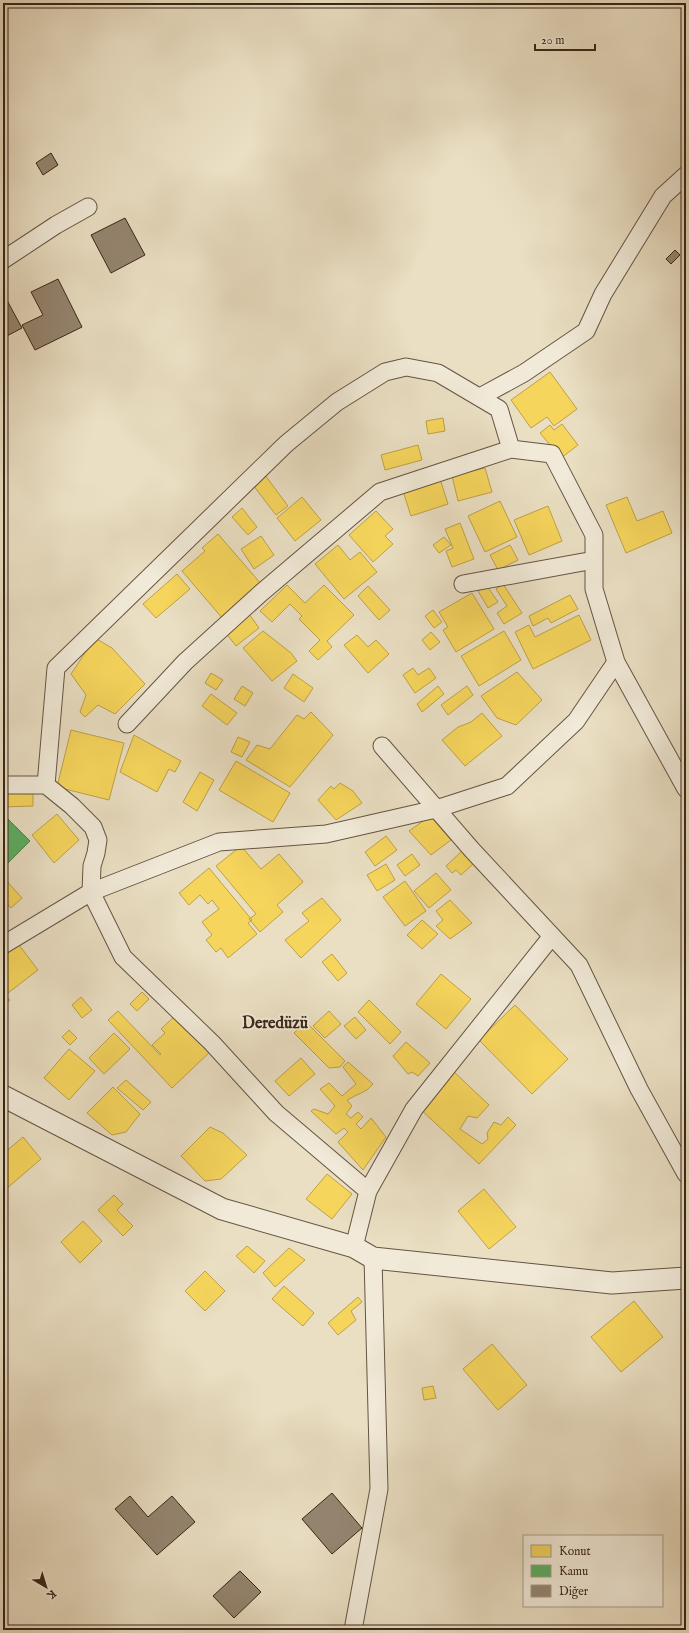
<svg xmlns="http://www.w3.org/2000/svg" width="689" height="1633" font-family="'IM FELL English',serif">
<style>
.homes{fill:#f6d55c;stroke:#bda048}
.public{fill:#5aae61;stroke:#50854b}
.building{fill:#958671;stroke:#392518}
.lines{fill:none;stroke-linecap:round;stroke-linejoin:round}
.minor-casing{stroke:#655443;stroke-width:19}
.tertiary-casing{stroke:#655443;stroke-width:23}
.minor{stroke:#f1ead8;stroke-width:17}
.tertiary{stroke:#f1ead8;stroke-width:21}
.labels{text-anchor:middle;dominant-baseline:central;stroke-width:4;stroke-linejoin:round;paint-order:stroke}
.quarter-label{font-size:16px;font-weight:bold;fill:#392518;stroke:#f1ead8}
</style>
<rect width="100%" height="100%" fill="#eadfc3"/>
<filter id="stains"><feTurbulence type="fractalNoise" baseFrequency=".005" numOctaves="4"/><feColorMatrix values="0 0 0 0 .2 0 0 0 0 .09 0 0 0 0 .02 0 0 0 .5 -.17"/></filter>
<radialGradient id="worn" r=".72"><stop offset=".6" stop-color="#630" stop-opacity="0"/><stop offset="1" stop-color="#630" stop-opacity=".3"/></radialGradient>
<path class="homes" d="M550 372 577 409 554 426 547 417 531 428 511 400Z
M443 418 445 431 428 434 426 421Z
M562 424 578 445 561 458 540 433 550 425 554 430Z
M418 445 422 460 385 470 381 455Z
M485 468 492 492 458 501 452 476Z
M265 475 288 506 276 515 253 485Z
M440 479 448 504 411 516 403 491Z
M302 497 321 520 295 541 277 518Z
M627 497 637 521 663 511 672 533 626 553 606 505Z
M500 501 517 537 485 552 468 516Z
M548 506 562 541 529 555 514 520Z
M242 508 257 527 248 535 232 517Z
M376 511 393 529 385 536 393 544 373 562 349 535Z
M460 523 474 559 452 567 446 551 453 548 445 529Z
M218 534 262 585 223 619 182 571 205 551 202 548Z
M261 536 274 555 254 569 241 549Z
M444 537 451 545 439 553 433 545Z
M338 545 350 560 360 552 377 572 344 599 315 564Z
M510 545 518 560 498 570 490 555Z
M177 574 190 589 156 618 143 604Z
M503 584 522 613 504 624 497 613 507 606 496 589Z
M287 585 305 603 324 585 354 615 327 641 332 647 318 660 309 651 320 640 299 619 302 616 290 604 272 622 260 611Z
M368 586 390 610 379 620 358 596Z
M487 586 498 602 488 608 478 591Z
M472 593 494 629 456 652 443 630 448 627 439 612Z
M570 595 578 609 551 623 548 618 533 626 529 616Z
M433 610 442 622 434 628 425 616Z
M249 614 259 628 236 646 225 632Z
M579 615 591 640 533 669 515 632 529 625 535 637Z
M263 631 291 653 297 661 272 681 243 648Z
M504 631 521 660 479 686 461 656Z
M431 632 440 642 430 650 422 640Z
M357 635 368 647 376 640 389 654 368 673 344 645Z
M95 638 112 648 145 684 115 714 98 705 85 717 80 712 86 695 71 674Z
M413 668 418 675 429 668 436 678 415 693 403 675Z
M517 672 542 700 516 725 497 718 481 696Z
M211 673 223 680 216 690 205 683Z
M293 674 313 688 304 702 284 688Z
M242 686 253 693 245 706 234 699Z
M438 686 444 694 422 712 417 704Z
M467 686 473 695 448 715 441 705Z
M211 694 237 713 227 725 202 706Z
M311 712 333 735 290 787 246 760 257 745 270 749 297 715 304 719Z
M482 713 502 736 465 766 442 740 458 727 471 722Z
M71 730 124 743 109 800 57 787Z
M134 735 181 761 175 772 169 769 157 792 120 772Z
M238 737 250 742 242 757 231 752Z
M236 761 290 793 273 822 219 790Z
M200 772 214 780 197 811 183 802Z
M340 783 353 791 362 803 336 820 318 800 331 786 334 789Z
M33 792V806L3 807V793Z
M57 814 79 840 54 863 32 835Z
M430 816 451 840 431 855 409 831Z
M386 836 397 850 375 866 365 852Z
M241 846 261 869 279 854 303 882 277 905 283 912 260 932 249 919 256 914 216 866Z
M462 851 473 864 461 875 456 870 452 873 446 866Z
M412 854 420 865 405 876 397 865Z
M386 864 395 880 377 891 367 875Z
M209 868 252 920 248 923 257 934 228 958 221 948 216 952 206 940 212 935 202 922 219 909 212 900 208 904 200 895 189 905 179 893Z
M436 873 451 890 429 908 414 891Z
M3 877 22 898 11 908 3 899Z
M405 881 426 911 405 926 383 897Z
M322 898 341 920 301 958 285 940 309 921 302 913Z
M450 900 472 923 450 939 436 926 443 920 436 911Z
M422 920 438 934 422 949 407 935Z
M16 941 38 970 8 993 3 986V951Z
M332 954 347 973 338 981 322 962Z
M441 974 471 999 446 1029 416 1004Z
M142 992 149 999 137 1011 130 1004Z
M3 994 10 1000 3 1007Z
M81 997 92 1010 82 1018 72 1005Z
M369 1000 401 1032 390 1044 358 1012Z
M515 1005 568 1059 532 1094 479 1040Z
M118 1011 160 1055 161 1054 152 1045 165 1033 161 1029 177 1014 212 1050 172 1088 108 1020Z
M329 1011 341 1024 325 1038 313 1026Z
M355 1017 366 1030 356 1039 344 1026Z
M306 1022 345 1061 340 1067 329 1068 294 1033Z
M69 1030 77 1038 70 1045 62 1037Z
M114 1033 130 1049 104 1074 89 1058Z
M406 1042 430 1063 418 1076 412 1072 408 1074 393 1056Z
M69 1049 95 1071 69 1100 44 1078Z
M301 1058 315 1074 289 1096 275 1081Z
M348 1062 373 1084 367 1090 347 1100 352 1106 346 1114 351 1118 358 1112 363 1117 356 1124 361 1129 371 1118 386 1137 363 1170 338 1142 348 1132 344 1128 336 1134 311 1111 314 1109 328 1114 335 1106 320 1089 329 1083 342 1096 356 1084 343 1067Z
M452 1070 489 1105 477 1118 468 1116 460 1129 482 1144 488 1139 487 1133 494 1122 501 1125 508 1117 516 1125 479 1164 418 1107Z
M126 1080 151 1102 143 1110 117 1088Z
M113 1087 140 1114 126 1132 112 1135 87 1113Z
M210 1127 223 1133 247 1155 221 1179 205 1181 181 1156Z
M23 1137 41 1159 6 1189 3 1185V1154Z
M327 1174 352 1194 332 1219 306 1199Z
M484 1189 516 1227 489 1249 458 1211Z
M114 1195 123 1204 117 1210 133 1226 123 1236 98 1210Z
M83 1221 102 1241 80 1263 61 1242Z
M247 1246 265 1261 254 1273 236 1256Z
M289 1248 305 1260 275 1287 263 1273Z
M205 1271 225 1291 205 1311 185 1291Z
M284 1286 314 1313 303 1326 272 1299Z
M358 1297 362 1302 351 1311 356 1320 338 1335 328 1323Z
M634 1301 663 1337 621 1372 591 1337Z
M492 1344 527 1385 498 1410 463 1369Z
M433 1386 436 1398 424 1400 422 1388Z"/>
<path class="public" d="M4 815 30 841 3 868V816Z"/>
<path class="building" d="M51 153 58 165 43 175 36 163Z
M125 218 145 255 111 273 91 235Z
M675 250 680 255 671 264 666 259Z
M58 279 82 327 35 350 22 325 43 315 31 292Z
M3 293 22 328 3 338Z
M332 1493 362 1528 332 1554 302 1519Z
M130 1496 148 1517 172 1496 195 1522 157 1555 115 1509Z
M240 1571 261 1592 234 1618 213 1596Z"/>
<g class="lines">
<g class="minor-casing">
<path id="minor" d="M3 260 56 225 88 207
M480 397 524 373 586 331 603 294 663 196 686 175
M511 449 552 454 594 535V589L616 662 686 789
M463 584 594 560
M382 746 472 850 579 965 639 1089 686 1174
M3 785H46L72 806 93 827 98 840 96 853 92 866 91 892 123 957 212 1043 276 1113 368 1191
M46 785 56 668 286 444 337 402 385 372 406 367 438 373 499 409 511 449 380 492 261 593 185 662 127 724
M3 945 91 892 219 842 326 834 436 809 507 786 576 721 616 662
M354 1247 368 1191 414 1109 552 936
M353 1630 379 1489 373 1258"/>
</g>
<g class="tertiary-casing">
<path id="tertiary" d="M3 1096 222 1209 354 1247 373 1258 612 1283 686 1278"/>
</g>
<use href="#minor" class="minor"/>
<use href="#tertiary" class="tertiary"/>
</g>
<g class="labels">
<g class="quarter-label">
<text x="275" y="1024">Deredüzü</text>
</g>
</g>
<rect width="689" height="1633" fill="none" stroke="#eadfc3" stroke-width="16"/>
<rect x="4" y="4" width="681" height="1625" fill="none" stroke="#392518" stroke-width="2"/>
<rect x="8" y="8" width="673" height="1617" fill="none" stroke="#392518"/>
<rect x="523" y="1535" width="140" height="72" fill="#f1ead8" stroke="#a79b8b"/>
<rect x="531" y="1545" width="20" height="12" fill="#f6d55c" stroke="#a79b8b"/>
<text x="559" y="1555" font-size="12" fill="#392518">Konut</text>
<rect x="531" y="1565" width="20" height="12" fill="#5aae61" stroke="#a79b8b"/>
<text x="559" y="1575" font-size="12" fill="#392518">Kamu</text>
<rect x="531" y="1585" width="20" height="12" fill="#958671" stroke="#a79b8b"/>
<text x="559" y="1595" font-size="12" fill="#392518">Diğer</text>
<g transform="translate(46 1587) rotate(142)" stroke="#f1ead8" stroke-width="3" paint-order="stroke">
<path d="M0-3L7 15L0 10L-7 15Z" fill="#392518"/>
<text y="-6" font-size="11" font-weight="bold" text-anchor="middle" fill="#392518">K</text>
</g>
<path d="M535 44v6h60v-6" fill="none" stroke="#392518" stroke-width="2"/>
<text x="541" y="44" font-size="12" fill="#392518" stroke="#f1ead8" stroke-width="3" paint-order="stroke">20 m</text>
<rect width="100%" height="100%" filter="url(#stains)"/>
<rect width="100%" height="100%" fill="url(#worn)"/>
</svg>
